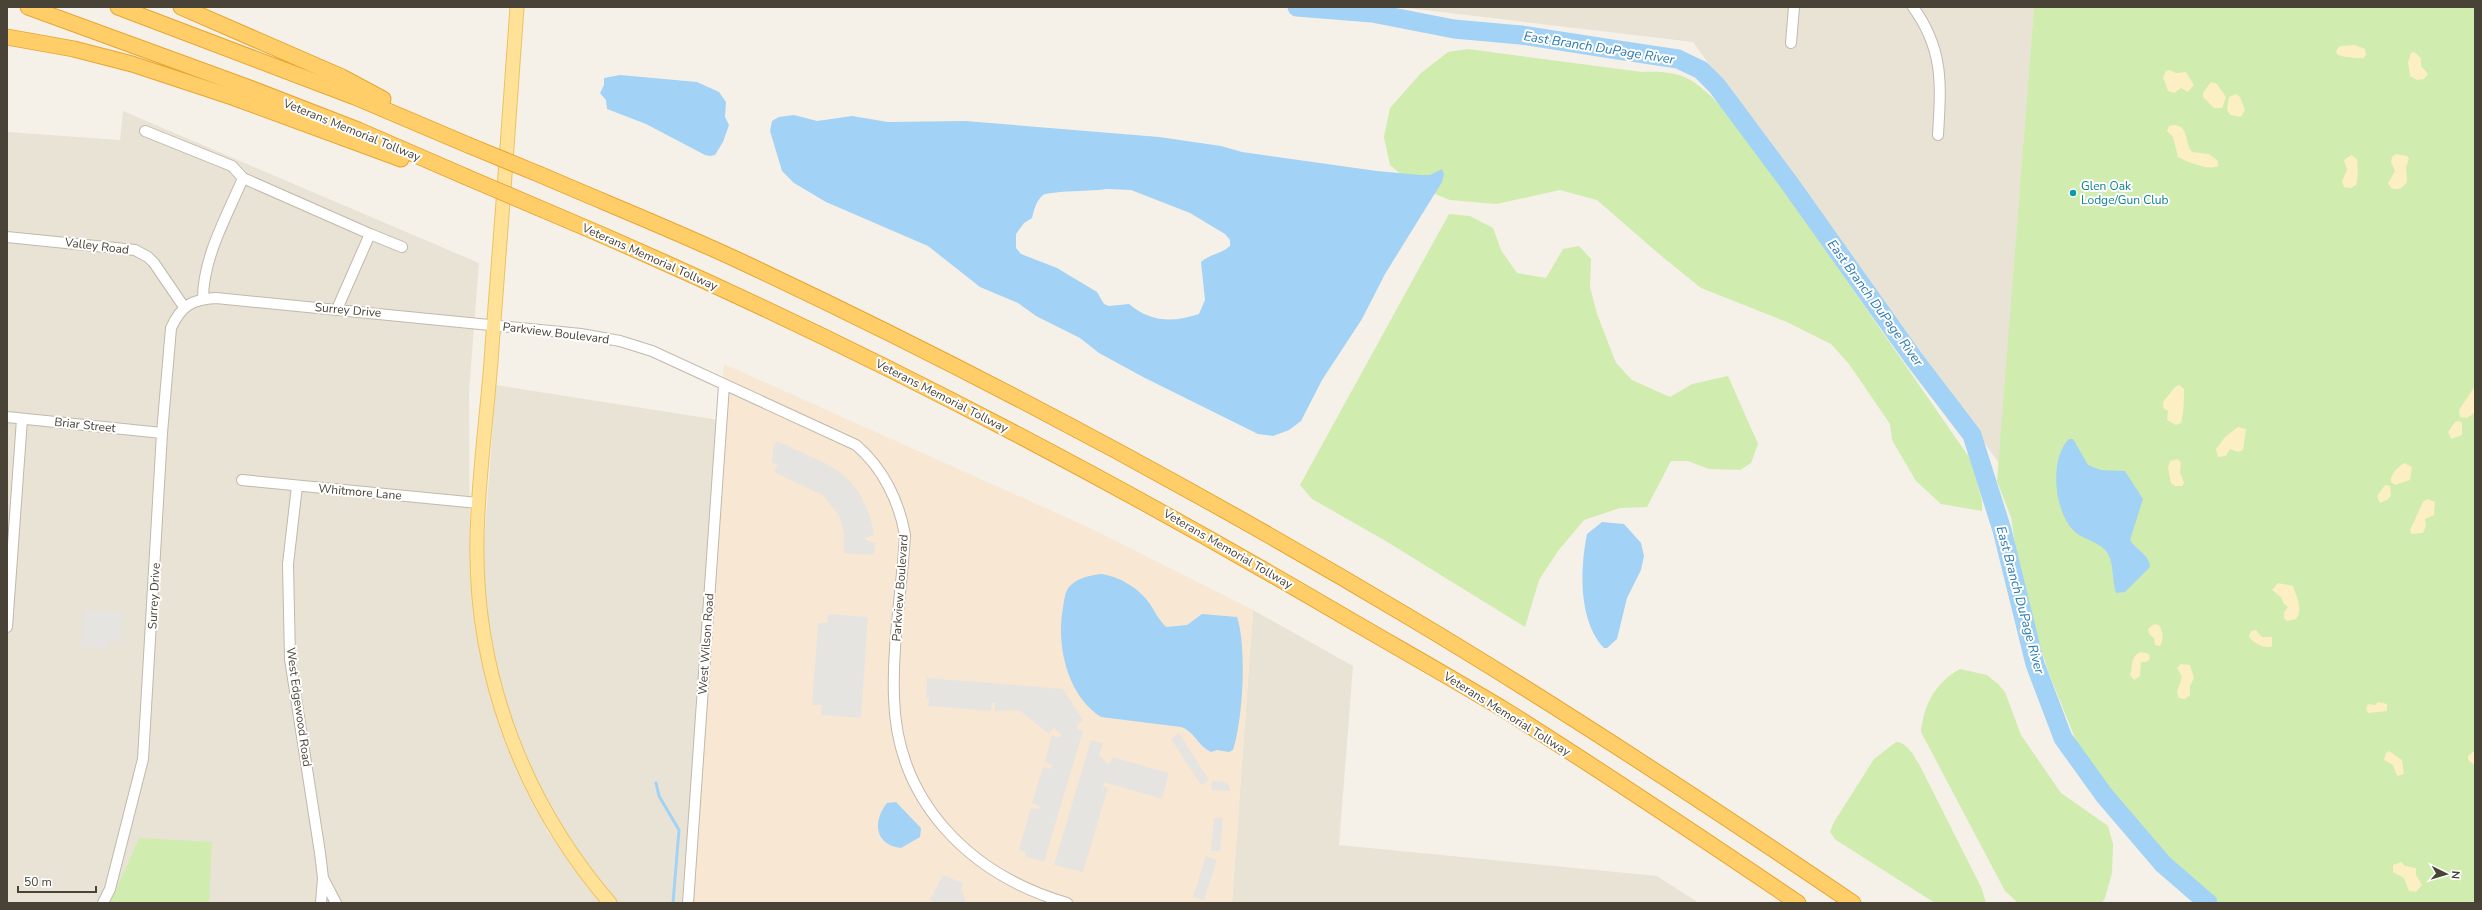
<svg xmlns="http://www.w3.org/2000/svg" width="2482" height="910" font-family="'Nunito Sans',sans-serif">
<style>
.residential{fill:#e9e3d6}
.commercial{fill:#f8e8d3}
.green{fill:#d0ecaf}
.sand{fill:#fbefc3}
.parking{fill:#e6e4e0}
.water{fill:#a2d2f5;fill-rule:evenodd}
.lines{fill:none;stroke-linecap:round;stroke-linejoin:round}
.stream{stroke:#a2d2f5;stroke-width:3}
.river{stroke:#a2d2f5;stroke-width:19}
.minor-casing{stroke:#c1b9aa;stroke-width:12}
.major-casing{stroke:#ebc260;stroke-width:15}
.highway-casing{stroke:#e7a530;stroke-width:17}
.minor{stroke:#fff;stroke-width:10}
.major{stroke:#ffe297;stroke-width:13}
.highway{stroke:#ffce69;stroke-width:15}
.highway-bridge-casing{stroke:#e7a530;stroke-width:17;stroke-linecap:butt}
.highway-bridge{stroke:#ffce69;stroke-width:15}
.culture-dot{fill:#0f9aa8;stroke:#fff;stroke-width:1.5}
.labels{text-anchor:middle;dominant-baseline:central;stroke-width:4;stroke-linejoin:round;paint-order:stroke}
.street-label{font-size:12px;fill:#494236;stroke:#fff}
.culture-label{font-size:12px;fill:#0d838f;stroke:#fff;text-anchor:start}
.water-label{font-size:13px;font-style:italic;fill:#2778b4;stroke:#fff}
</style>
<rect width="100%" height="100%" fill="#f5f1e8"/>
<path class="residential" d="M1399 7H2034L1999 463 1693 42Z
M123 111 479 263 469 392 470 577 479 643 515 761 548 832 587 887 601 903H208L139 838 110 903H7V132L120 140Z
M496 385 719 420 682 903H617L609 894 566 840 532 775 511 720 493 664 486 608 483 557Z
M1253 610 1353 666 1339 845 1657 876 1699 903H1232Z"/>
<path class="commercial" d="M724 364 1090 528 1253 610 1232 903H682Z"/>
<path class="green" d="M2034 7H2475V903H2220L2195 884 2154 842 2093 769 2079 748 2048 671 2028 606 2019 572 2011 517 1997 481Z
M1468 49 1642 72C1659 71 1681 72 1695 83 1724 104 1745 136 1766 164L1971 460 1982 501V511L1941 504 1916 481 1892 440 1890 424 1849 364 1831 344 1787 322 1701 288 1659 254 1597 200 1560 190 1496 204 1450 200 1415 186 1390 165 1384 137 1390 108 1421 73 1448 52Z
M1449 214 1470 216 1493 228 1501 250 1517 273 1546 278 1563 249 1579 246 1591 259 1590 287 1597 314 1616 363 1632 380 1670 397 1692 384 1728 376 1758 444 1751 463 1740 470 1709 469 1688 461H1671L1647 507 1620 508 1584 520 1558 551 1539 580 1525 627 1384 540 1312 499 1300 485Z
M1960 669 1987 675 1998 684 2005 692 2021 735 2061 793 2108 826 2113 844 2112 873 2105 898 2102 903H2018L2005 891 1921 732C1924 704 1935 683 1960 669Z
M1896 742C1908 743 1913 755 1919 764L1982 889 1986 903H1935L1836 840 1830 832 1834 822 1874 759Z
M139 838 212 842 209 903H110Z"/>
<path class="sand" d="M2355 45 2365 49 2366 54 2364 58C2359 59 2340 57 2337 54L2336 51 2340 46Z
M2414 52 2421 58V66L2428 74 2424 79 2417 80 2410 76 2408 62 2411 53Z
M2169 70 2176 73 2186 72 2194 85 2188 92 2181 88 2174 93 2168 91 2163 77 2166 71Z
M2211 82 2217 84 2226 97 2222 108H2214L2203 97V93Z
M2236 94 2240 97 2245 110 2241 117 2230 115 2227 110 2229 97Z
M2173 125C2190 125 2184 143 2192 152L2209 154 2218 161V166C2209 171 2187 162 2178 157L2173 137 2167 131 2169 126Z
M2396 154 2407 156 2409 159 2406 167 2407 181C2404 188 2398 191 2391 188L2388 183 2395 171 2391 162 2392 157Z
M2351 155 2357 159C2358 167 2358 178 2356 185L2351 188 2344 187 2342 181 2347 170 2344 160Z
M2179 385 2184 389C2184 401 2184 412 2181 423L2176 425 2167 420 2168 411 2163 408V402L2175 387Z
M2475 386 2474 413 2467 418 2460 417 2459 410Z
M2459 421 2462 423V435L2451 439 2448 432 2455 422Z
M2238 427 2246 429 2243 450 2238 452 2230 449 2226 456 2218 457 2216 449 2225 437Z
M2178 459 2181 463 2180 472 2184 483 2182 486H2175L2171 483 2168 468 2170 461Z
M2405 463 2412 467 2410 480 2395 485 2391 482C2389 476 2399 465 2405 463Z
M2385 485 2390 486 2391 496 2387 500 2380 503 2377 496Z
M2427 499 2435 502 2434 515 2425 519 2426 526 2423 533 2411 534 2410 530 2423 502Z
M2278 583 2293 586C2296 596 2304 609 2296 619L2287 621 2284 618V612L2288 607 2284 604 2281 597 2272 590Z
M2154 624 2159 625C2163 630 2164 640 2160 646L2155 645 2154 638 2149 634 2148 629Z
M2256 630 2262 637H2272V646C2266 650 2251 642 2249 636L2251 631Z
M2141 652 2149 654 2150 659 2146 662H2141L2140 676 2134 680 2130 675C2133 666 2130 656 2141 652Z
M2181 664 2190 665 2194 678 2190 686V695L2185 699 2179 698 2177 692 2182 677 2177 668Z
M2378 702 2387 704V711L2368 713 2366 709 2368 704 2375 705Z
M2475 750V763L2473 764 2468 760V756Z
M2389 751 2402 760 2404 774 2397 776 2393 765 2384 760 2386 753Z
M2401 862 2405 866 2416 868V875L2422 885 2416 892 2409 891 2404 878 2393 872V865Z"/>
<path class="parking" d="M777 441 827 464 844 475 859 492 870 516 874 535 865 538 869 542 875 543 874 555 844 553V532L839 516 824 496 774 472 778 464 772 463 773 448Z
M83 610 122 612 120 642 109 641 108 649 81 647Z
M828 614 868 617 861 718 821 715 822 705H812L818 623H827Z
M927 678 1063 689 1083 720 1077 725 1078 729 1083 731 1044 862 1025 856 1026 852 1019 849 1031 808 1039 809 1040 806 1032 803 1043 767 1051 769 1053 766 1045 762 1052 735 1059 738 1061 734 1054 728 1049 734 1019 710 995 711V703H992L991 711 928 706 929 699 926 697Z
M1179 733 1209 780 1201 785 1171 739Z
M1091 740 1103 743 1099 755 1107 763 1110 764 1112 757 1169 773 1162 799 1104 782 1103 786 1108 788 1083 872 1054 865Z
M1212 781 1227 782 1231 791 1211 790Z
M1214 818H1223L1220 851H1211Z
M1206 856 1217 860 1204 900 1193 897Z
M943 875 963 883 961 889 966 903H935L930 900Z"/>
<path class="water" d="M620 75 697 82 719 92 726 102 725 117 729 125 723 142 715 155 710 156 705 155 646 124 607 109 606 100 600 93 604 85V78Z
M794 115 817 121 852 116 888 122 965 121 1159 137 1221 146 1242 152 1377 171 1420 175H1430L1442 169 1444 174 1442 182 1385 274 1362 319 1322 380 1301 421 1289 430 1273 436 1258 434 1145 378 1099 353 1080 338 1036 316 1018 303 980 287 928 246 826 202 794 183 782 171 770 131 772 121 779 117ZM1107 189 1131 190 1190 213 1225 234 1230 240V246C1221 254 1210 254 1201 262L1205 300 1199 314C1173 323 1150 322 1129 304L1109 306 1104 304 1097 292 1057 268 1021 254 1016 248V234L1024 223 1032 218C1034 210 1036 201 1043 195 1049 191 1095 191 1107 189Z
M2069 439H2073L2088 465 2101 470 2125 471 2143 499 2130 540C2136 550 2150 555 2150 567L2125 592 2116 593C2112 581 2114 565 2108 554 2102 542 2082 540 2073 530 2054 510 2049 459 2069 439Z
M1602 522 1624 524 1641 543 1644 556 1641 570 1627 598 1617 639 1607 648H1604C1578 620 1580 569 1587 534Z
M1102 574C1120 577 1139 588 1150 604 1155 612 1159 620 1166 627L1187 625 1202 614 1237 617C1247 647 1243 719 1233 750L1229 752 1217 750 1211 752C1198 746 1194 731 1181 727L1101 717C1067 695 1056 645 1063 608 1064 601 1065 592 1069 587 1077 578 1090 575 1102 574Z
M896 802 921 828 920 837 901 848C875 845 872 822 887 803Z"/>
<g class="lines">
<path class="stream" d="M656 783 659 796 679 830 673 903"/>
<path class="river" d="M1297 7 1372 13 1454 29 1521 35 1618 50 1678 59 1701 70 1717 86 1790 184 1914 359 1972 435 2002 530 2035 664 2063 738 2104 795 2163 864 2208 903"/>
<g class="minor-casing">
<path id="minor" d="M1913 7C1944 50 1941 84 1938 135
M1791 43 1794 7
M145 131 232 166 243 178 370 234 337 309
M370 234 402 247
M7 237 135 250 148 257 154 263 184 307
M203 299C203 257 227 216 243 178
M7 417 162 433
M242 480 478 503
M297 486 288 564 290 659 320 853 323 878 321 903
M7 627 22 419
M323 878 336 903
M103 903 110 889 143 759 162 433 171 328C181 306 192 299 216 298L581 334 620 341 652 351 856 445C883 468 899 501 905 535 902 589 892 644 894 698 897 803 971 875 1067 903
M688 903 724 385"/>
</g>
<g class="major-casing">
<path id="major" d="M517 7C509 120 501 234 492 347 488 411 478 475 477 538 474 673 523 802 610 903"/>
</g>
<g class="highway-casing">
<path id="highway" d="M28 7 247 87 358 130 464 176
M118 7 355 97 468 145
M181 7 342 77 383 99
M7 37 74 49 132 64 232 97 401 159
M541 175C608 204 676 231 742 262 970 369 1193 488 1409 617 1560 707 1707 804 1853 903
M539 208C813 323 1077 460 1333 610 1391 644 1450 677 1508 712 1606 774 1702 838 1798 903"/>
</g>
<use href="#minor" class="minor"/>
<use href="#major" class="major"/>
<use href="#highway" class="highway"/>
<g class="highway-bridge-casing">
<path id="highway-bridge" d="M468 145 541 175
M464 176 539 208"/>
</g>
<use href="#highway-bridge" class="highway-bridge"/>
</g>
<circle class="culture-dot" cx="2073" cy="193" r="4"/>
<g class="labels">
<g class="street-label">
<text transform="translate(352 130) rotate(22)">Veterans Memorial Tollway</text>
<text transform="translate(97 246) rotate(7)">Valley Road</text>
<text transform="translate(650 257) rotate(24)">Veterans Memorial Tollway</text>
<text transform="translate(348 310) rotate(5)">Surrey Drive</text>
<text transform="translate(556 333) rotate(7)">Parkview Boulevard</text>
<text transform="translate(942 396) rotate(27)">Veterans Memorial Tollway</text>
<text transform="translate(85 425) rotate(6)">Briar Street</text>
<text transform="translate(360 492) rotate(5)">Whitmore Lane</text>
<text transform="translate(1228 549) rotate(30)">Veterans Memorial Tollway</text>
<text transform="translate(900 588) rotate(-86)">Parkview Boulevard</text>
<text transform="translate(154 596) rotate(-87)">Surrey Drive</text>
<text transform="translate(706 644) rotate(-86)">West Wilson Road</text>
<text transform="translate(299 707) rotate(82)">West Edgewood Road</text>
<text transform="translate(1507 714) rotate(32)">Veterans Memorial Tollway</text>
</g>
<g class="culture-label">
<text x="2081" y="186">Glen Oak<tspan x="2081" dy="14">Lodge/Gun Club</tspan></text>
</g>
<g class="water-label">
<text transform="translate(1599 48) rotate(9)">East Branch DuPage River</text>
<text transform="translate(1875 303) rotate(54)">East Branch DuPage River</text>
<text transform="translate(2020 600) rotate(75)">East Branch DuPage River</text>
</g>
</g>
<rect width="2482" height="910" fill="none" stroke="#494236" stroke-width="16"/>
<g transform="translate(2446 874) rotate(95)" stroke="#ffffff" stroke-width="3" paint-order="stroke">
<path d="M0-3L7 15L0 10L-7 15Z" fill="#494236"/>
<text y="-6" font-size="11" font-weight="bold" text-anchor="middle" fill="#494236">N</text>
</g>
<path d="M18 886v6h78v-6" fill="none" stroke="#494236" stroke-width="2"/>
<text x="24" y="886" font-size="12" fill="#494236" stroke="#ffffff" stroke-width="3" paint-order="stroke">50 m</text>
</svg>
